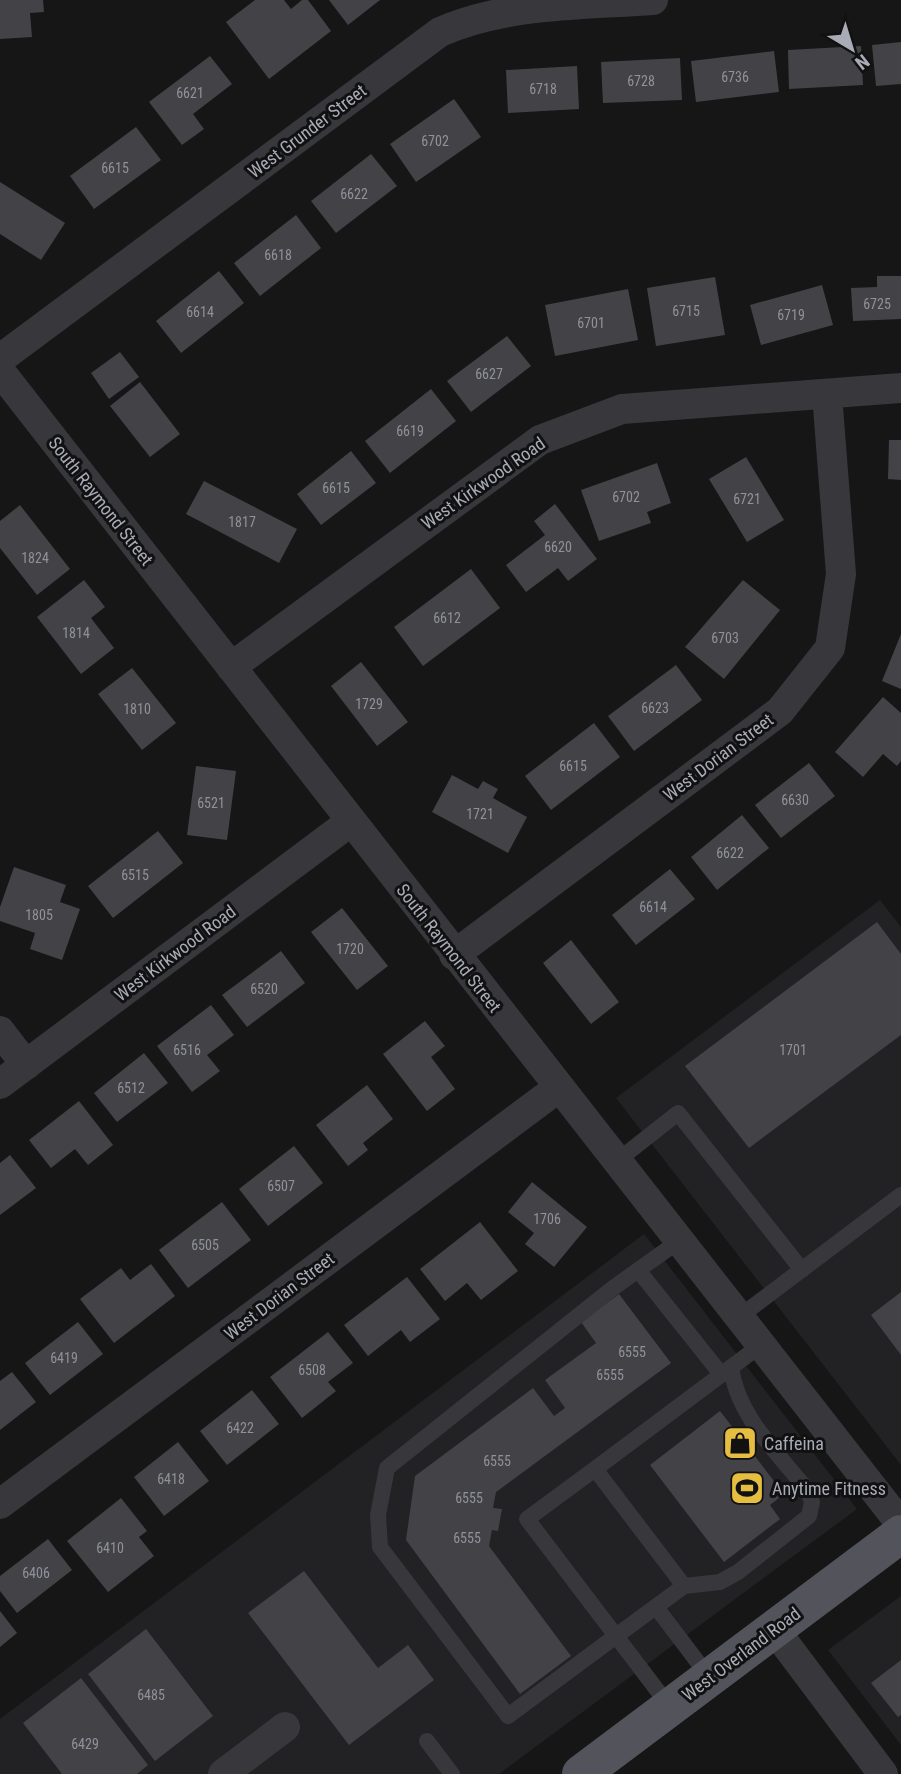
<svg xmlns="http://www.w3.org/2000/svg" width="901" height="1774" font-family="'Roboto Condensed',sans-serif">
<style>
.built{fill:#222224}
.building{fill:#434347}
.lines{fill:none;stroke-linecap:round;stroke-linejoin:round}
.lane{stroke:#37373c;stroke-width:16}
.street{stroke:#37373c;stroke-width:30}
.primary{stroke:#53545b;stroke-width:38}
.labels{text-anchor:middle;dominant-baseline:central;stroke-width:6;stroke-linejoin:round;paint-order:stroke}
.number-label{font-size:14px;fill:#90929b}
.street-label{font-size:18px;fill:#a9acb7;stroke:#111112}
.poi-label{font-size:18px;fill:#a9acb7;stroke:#111112;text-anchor:start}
</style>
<rect width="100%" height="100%" fill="#161617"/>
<path class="built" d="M880 900 901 927V1465L616 1098Z
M644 1234 857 1509 499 1774H0V1719Z
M901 1596V1745L828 1650Z"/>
<path class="building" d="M0 0H43L44 12 30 13 32 37 0 39Z
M255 0H284L291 9 302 0H308L331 31 269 79 226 22Z
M329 0H380L348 25Z
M901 42V84L876 86 872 45Z
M861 46 863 85 789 89 788 50Z
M774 51 779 92 696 102 691 61Z
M210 56 232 84 193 114 204 129 182 145 149 102Z
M680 58 682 100 603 103 601 62Z
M577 66 579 109 508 113 506 70Z
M454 99 481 137 416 182 390 144Z
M136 127 161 160 94 209 70 176Z
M371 154 397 186 336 233 311 201Z
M0 182 65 223 41 260 0 234Z
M296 215 321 248 260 296 234 263Z
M219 271 244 303 181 353 156 321Z
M877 276H901V319L853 321 851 288 877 287Z
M715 277 725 335 656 346 647 288Z
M822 285 833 325 761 345 750 305Z
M628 289 638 340 555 356 545 305Z
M507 336 531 366 471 412 447 381Z
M120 352 139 377 109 399 91 373Z
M140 382 180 434 150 457 110 406Z
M431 389 456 421 390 473 365 441Z
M889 440H901V480L888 479Z
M351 451 376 483 321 525 297 494Z
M746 457 784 520 747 542 709 479Z
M657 463 671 503 647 512 651 523 599 541 581 490Z
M204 481 297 529 279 563 186 514Z
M555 504 597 559 568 581 558 568 526 592 506 565 545 535 534 521Z
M20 505 70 569 37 595 0 548V521Z
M471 569 500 608 423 666 394 627Z
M84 580 105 607 91 618 114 648 81 674 37 617Z
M743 580 780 610 724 679 685 647Z
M901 634V689L882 681Z
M361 662 408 722 377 746 331 686Z
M676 665 702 700 634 751 608 716Z
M132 668 176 723 142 750 98 694Z
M883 697 901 713V761L897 766 883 754 863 777 835 752Z
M594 723 620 757 551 810 525 776Z
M809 763 835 796 781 838 755 805Z
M196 766 236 771 227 840 187 835Z
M452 775 478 789 483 781 498 789 493 798 527 817 508 853 432 812Z
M742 815 769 848 717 890 691 857Z
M158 831 183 863 113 918 88 886Z
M14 867 66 885 60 902 80 909 62 960 30 949 35 933 0 921V907Z
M670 869 695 899 636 945 612 915Z
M342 908 388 966 357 990 311 932Z
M877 922 901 954V1035L749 1148 685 1066Z
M571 940 619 1002 591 1024 543 963Z
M281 951 305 983 247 1027 222 995Z
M211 1005 234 1035 207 1055 220 1071 192 1092 157 1046Z
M425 1021 445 1046 431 1057 455 1089 427 1111 383 1054Z
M144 1053 168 1083 117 1122 94 1093Z
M367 1085 393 1119 363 1143 368 1150 348 1166 316 1125Z
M79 1101 113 1145 88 1165 75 1149 51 1168 29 1140Z
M294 1146 323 1183 268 1226 239 1189Z
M10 1155 36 1188 0 1215V1163Z
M532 1182 587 1227 554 1267 525 1244 534 1233 508 1212Z
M222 1202 251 1240 188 1288 159 1250Z
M480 1222 518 1271 481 1300 467 1283 445 1301 420 1269Z
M151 1264 175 1296 114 1343 80 1299 121 1268 130 1280Z
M407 1277 440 1319 410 1342 401 1330 368 1356 344 1325Z
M901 1292V1355L871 1315Z
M619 1294 671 1363 496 1492 493 1508 502 1509 498 1531 492 1530 489 1546 571 1656 520 1694 406 1540 415 1476 533 1388 554 1416 565 1408 545 1380 596 1343 581 1322Z
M78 1322 103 1354 50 1395 25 1363Z
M328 1332 353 1363 328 1382 336 1391 302 1418 270 1377Z
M12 1372 36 1402 0 1430V1381Z
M252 1390 279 1424 227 1465 200 1431Z
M720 1411 784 1494 770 1505 780 1519 724 1562 650 1465Z
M178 1442 209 1481 164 1516 134 1477Z
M121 1498 147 1531 139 1537 154 1556 108 1592 67 1541Z
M48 1539 72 1570 17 1613 0 1591V1576Z
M304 1571 378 1668 408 1645 434 1680 349 1745 248 1613Z
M0 1611 17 1633 0 1647Z
M146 1629 213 1716 155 1761 88 1674Z
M901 1660V1715L898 1717 871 1683Z
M81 1678 148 1765 137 1774H62L23 1723Z"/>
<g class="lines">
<path class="lane" d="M617 1161 678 1113 802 1270
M638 1270 721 1374
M739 1317 901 1195
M595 1469 684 1586 616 1636 527 1519Z
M595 1469 761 1345
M684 1586 720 1582 738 1572 809 1516 812 1502 808 1491C778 1453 737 1416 731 1367
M656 1607 709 1677
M670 1707 616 1636 508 1716 380 1547 378 1515 387 1468 613 1288 679 1241
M427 1741 452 1774"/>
<path class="street" d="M0 359 440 32C506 3 582 5 653 0
M0 371 901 1524
M231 667 540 440 622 409 901 388
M454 955 780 711 830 648 841 574 827 394
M0 1031 26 1065
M0 1084 350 822
M0 1504 558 1088
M774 1629 883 1774
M223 1774 285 1727"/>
<path class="primary" d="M581 1774 901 1534"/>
</g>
<defs>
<g id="shop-square" transform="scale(1.75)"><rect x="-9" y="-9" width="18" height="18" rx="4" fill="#e5bd40" stroke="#111112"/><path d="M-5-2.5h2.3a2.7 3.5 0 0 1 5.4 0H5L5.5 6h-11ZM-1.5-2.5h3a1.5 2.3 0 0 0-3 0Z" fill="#111"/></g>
<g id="stadium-square" transform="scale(1.75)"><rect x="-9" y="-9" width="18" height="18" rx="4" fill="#e5bd40" stroke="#111112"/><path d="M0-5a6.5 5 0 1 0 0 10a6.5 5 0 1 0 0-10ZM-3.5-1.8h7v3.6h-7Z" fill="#111"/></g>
</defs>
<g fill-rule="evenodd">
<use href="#shop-square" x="740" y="1443"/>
<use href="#stadium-square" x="747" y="1488"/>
</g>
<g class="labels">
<g class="number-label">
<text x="735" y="77">6736</text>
<text x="641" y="81">6728</text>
<text x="543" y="89">6718</text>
<text x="190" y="93">6621</text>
<text x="435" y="141">6702</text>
<text x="115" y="168">6615</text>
<text x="354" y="194">6622</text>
<text x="278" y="255">6618</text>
<text x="877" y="304">6725</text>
<text x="686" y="311">6715</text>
<text x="200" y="312">6614</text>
<text x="791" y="315">6719</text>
<text x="591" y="323">6701</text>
<text x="489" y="374">6627</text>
<text x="410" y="431">6619</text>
<text x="336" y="488">6615</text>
<text x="626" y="497">6702</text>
<text x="747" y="499">6721</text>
<text x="242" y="522">1817</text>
<text x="558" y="547">6620</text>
<text x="35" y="558">1824</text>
<text x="447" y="618">6612</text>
<text x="76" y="633">1814</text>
<text x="725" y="638">6703</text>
<text x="369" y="704">1729</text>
<text x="655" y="708">6623</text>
<text x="137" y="709">1810</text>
<text x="573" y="766">6615</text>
<text x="795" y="800">6630</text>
<text x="211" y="803">6521</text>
<text x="480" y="814">1721</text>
<text x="730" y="853">6622</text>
<text x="135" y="875">6515</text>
<text x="653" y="907">6614</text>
<text x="39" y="915">1805</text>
<text x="350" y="949">1720</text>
<text x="264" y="989">6520</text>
<text x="187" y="1050">6516</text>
<text x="793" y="1050">1701</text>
<text x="131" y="1088">6512</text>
<text x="281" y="1186">6507</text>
<text x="547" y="1219">1706</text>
<text x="205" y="1245">6505</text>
<text x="632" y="1352">6555</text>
<text x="64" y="1358">6419</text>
<text x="312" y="1370">6508</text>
<text x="610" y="1375">6555</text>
<text x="240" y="1428">6422</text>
<text x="497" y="1461">6555</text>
<text x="171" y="1479">6418</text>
<text x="469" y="1498">6555</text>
<text x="467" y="1538">6555</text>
<text x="110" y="1548">6410</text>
<text x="36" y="1573">6406</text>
<text x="151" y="1695">6485</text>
<text x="85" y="1744">6429</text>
</g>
<g class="street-label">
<text transform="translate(307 131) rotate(-37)">West Grunder Street</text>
<text transform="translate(483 483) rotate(-35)">West Kirkwood Road</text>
<text transform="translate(101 501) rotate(52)">South Raymond Street</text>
<text transform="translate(718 757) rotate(-37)">West Dorian Street</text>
<text transform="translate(449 948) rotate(52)">South Raymond Street</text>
<text transform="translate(175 953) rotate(-37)">West Kirkwood Road</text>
<text transform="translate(279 1296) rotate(-37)">West Dorian Street</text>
<text transform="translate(741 1654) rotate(-37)">West Overland Road</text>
</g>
<g class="poi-label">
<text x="764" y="1443">Caffeina</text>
<text x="772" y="1488">Anytime Fitness</text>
</g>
</g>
<g transform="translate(852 49) rotate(142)" stroke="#111112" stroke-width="5" paint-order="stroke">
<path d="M0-5L12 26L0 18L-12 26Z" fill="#a9acb7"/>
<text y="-10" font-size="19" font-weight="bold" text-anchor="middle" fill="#a9acb7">N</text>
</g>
</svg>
